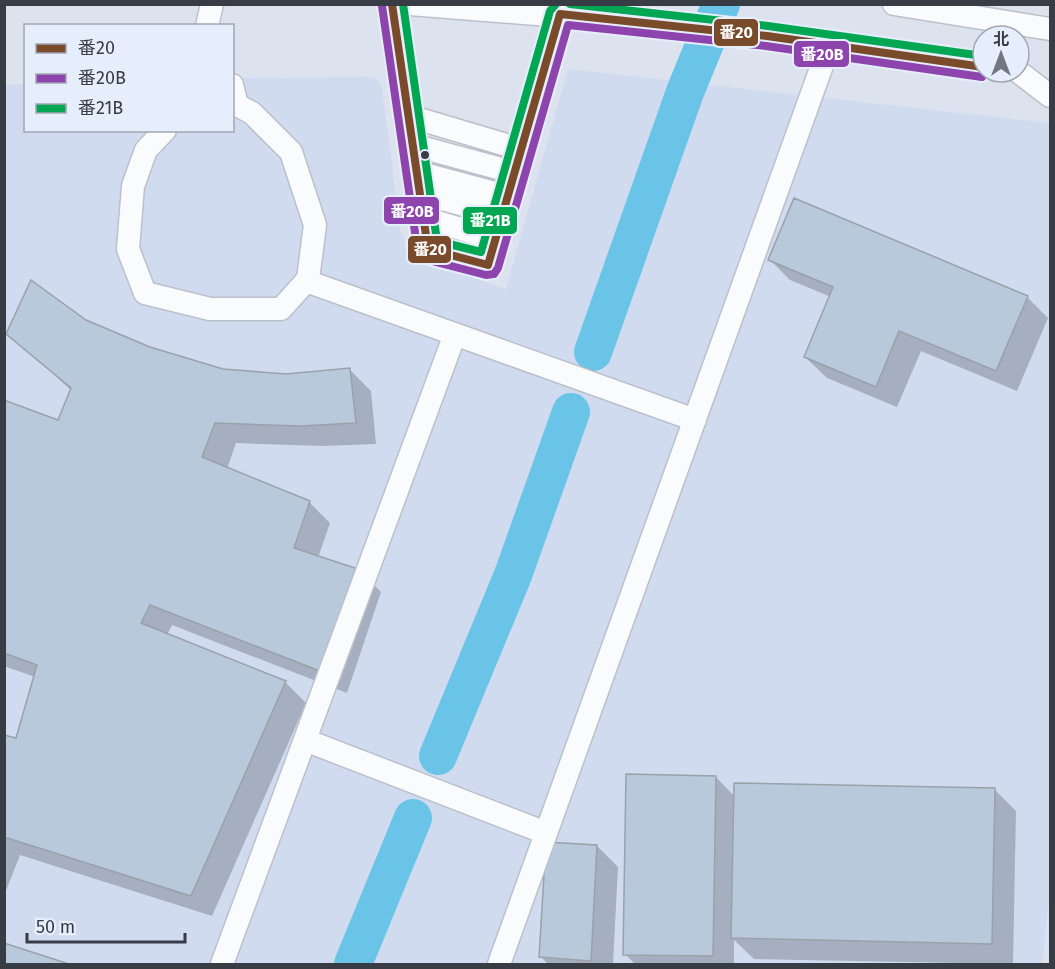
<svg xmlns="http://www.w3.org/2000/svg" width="1055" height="969" font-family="'Fira Sans','Noto Sans SC',sans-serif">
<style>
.built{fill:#d0dbf0}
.shadow{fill:#0003}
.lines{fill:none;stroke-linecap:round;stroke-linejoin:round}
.river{stroke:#69c4e7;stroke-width:38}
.building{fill:#b8c9db;stroke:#9ba1a9;stroke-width:1.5}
.minor-casing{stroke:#bcc0ca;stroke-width:25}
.minor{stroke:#fafbfc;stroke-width:22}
.bus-1-casing{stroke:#e6edfb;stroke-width:12}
.bus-2-casing{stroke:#e6edfb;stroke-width:12}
.bus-3-casing{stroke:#e6edfb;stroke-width:12}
.bus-1{stroke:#7a4b2a;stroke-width:8}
.bus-2{stroke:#8e44ad;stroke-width:8}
.bus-3{stroke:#00a651;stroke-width:8}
.bus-dot{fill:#373c45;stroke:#e6edfb;stroke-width:2}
.line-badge{stroke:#e6edfb;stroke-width:2}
.badge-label{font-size:16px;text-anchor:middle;font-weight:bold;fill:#fff}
</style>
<rect width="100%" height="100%" fill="#dde3ee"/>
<path class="built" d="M568 69 1050 123V890L1042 964H5V85L25 84 26 130H232L233 78 376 77 382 88 400 229 407 249 413 257 506 289Z"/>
<path class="shadow" d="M769 259 1027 297 1048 318 1017 391 921 351 897 407 827 378 805 357 831 297 790 280Z
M85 321 150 349 222 370 286 375 350 370 371 391 376 444 322 446 236 443 227 469 309 502 330 523 318 558 360 571 381 592 347 693 172 625 167 635 285 682 306 703 212 916 20 855 4 896V737L17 740 35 677 4 666V403L58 422 72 391 8 333Z
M716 777 735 797 995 790 1016 811 1013 964 754 959 734 940V964H635L625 954Z
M597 846 618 867 613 964H548L541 957Z
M4 945 64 964H4Z"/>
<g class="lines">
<path class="river" d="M593 352 685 92 721 4
M438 756 513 575 571 412
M353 964 413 818"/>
</g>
<path class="building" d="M794 198 1028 296 996 371 899 331 876 387 804 357 833 287 768 260Z
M31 280 86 320 150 347 223 369 286 374 350 368 356 423 300 426 215 423 202 457 310 501 294 548 361 570 325 673 150 605 141 623 286 681 191 896 4 837V735L16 738 37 665 4 653V400L58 420 71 388 6 334Z
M626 774 716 776 713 956 623 955Z
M734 783 995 788 992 944 731 938Z
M546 842 597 845 591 961 539 957Z
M4 943 69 964H4Z"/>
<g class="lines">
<g class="minor-casing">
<path id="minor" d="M392 4 428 249 488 265 560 14
M410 4 661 24 767 36 983 67
M894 4 1050 29
M207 26 212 4
M1020 73 1050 96
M409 116 523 150
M165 130 146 150 133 186 128 249 145 293 210 309H281L308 279 315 225 291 152 252 113 237 105 232 85
M413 145 516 173
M417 172 509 197
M420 193 504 216
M424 218 498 240
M306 281 695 420
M305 740 546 833
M222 964 455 334
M499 964 829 46"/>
</g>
<use href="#minor" class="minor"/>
<g class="bus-1-casing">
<path id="bus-1" d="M392 4 428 249 488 265 560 14 767 36 983 67"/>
</g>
<g class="bus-2-casing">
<path id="bus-2" d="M382 6 418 253 424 259 486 275 494 274 498 268 568 25 766 46 982 77"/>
</g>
<g class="bus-3-casing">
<path id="bus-3" d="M403 4 437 241 481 252 550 11 556 4
M570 4 768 26 983 56"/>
</g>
<use href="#bus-1" class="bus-1"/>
<use href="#bus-2" class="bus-2"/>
<use href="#bus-3" class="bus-3"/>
</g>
<circle class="bus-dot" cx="425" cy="155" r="5"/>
<g class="line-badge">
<rect x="713" y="18" width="46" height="29" rx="6" fill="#7a4b2a"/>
<rect x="793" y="40" width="57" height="28" rx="6" fill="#8e44ad"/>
<rect x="383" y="196" width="57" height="29" rx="6" fill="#8e44ad"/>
<rect x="462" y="206" width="56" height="29" rx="6" fill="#00a651"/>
<rect x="407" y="235" width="45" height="29" rx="6" fill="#7a4b2a"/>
</g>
<g class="badge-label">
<text x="736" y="38">番20</text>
<text x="822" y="60">番20B</text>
<text x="412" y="217">番20B</text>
<text x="490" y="226">番21B</text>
<text x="430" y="255">番20</text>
</g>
<rect width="1055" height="969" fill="none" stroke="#373c45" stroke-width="12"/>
<rect x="24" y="24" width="210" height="108" fill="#e6edfb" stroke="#a0a6b2" stroke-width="1.5"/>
<rect x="36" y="44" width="30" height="9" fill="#7a4b2a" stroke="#a0a6b2" stroke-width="1.5"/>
<text x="78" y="54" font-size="18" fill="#373c45">番20</text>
<rect x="36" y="74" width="30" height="9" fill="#8e44ad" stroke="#a0a6b2" stroke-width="1.5"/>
<text x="78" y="84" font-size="18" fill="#373c45">番20B</text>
<rect x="36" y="104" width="30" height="9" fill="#00a651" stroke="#a0a6b2" stroke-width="1.5"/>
<text x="78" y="114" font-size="18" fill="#373c45">番21B</text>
<g transform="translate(1001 54)"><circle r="28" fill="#e6edfb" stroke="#a0a6b2" stroke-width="1.5"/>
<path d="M0-4.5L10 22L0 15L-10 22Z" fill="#717680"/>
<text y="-9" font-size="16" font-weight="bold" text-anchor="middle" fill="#373c45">北</text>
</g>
<path d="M27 933v9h158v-9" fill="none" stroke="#373c45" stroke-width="3"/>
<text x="36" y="933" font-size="18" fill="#373c45" stroke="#e6edfb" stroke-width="4.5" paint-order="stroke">50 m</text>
</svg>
